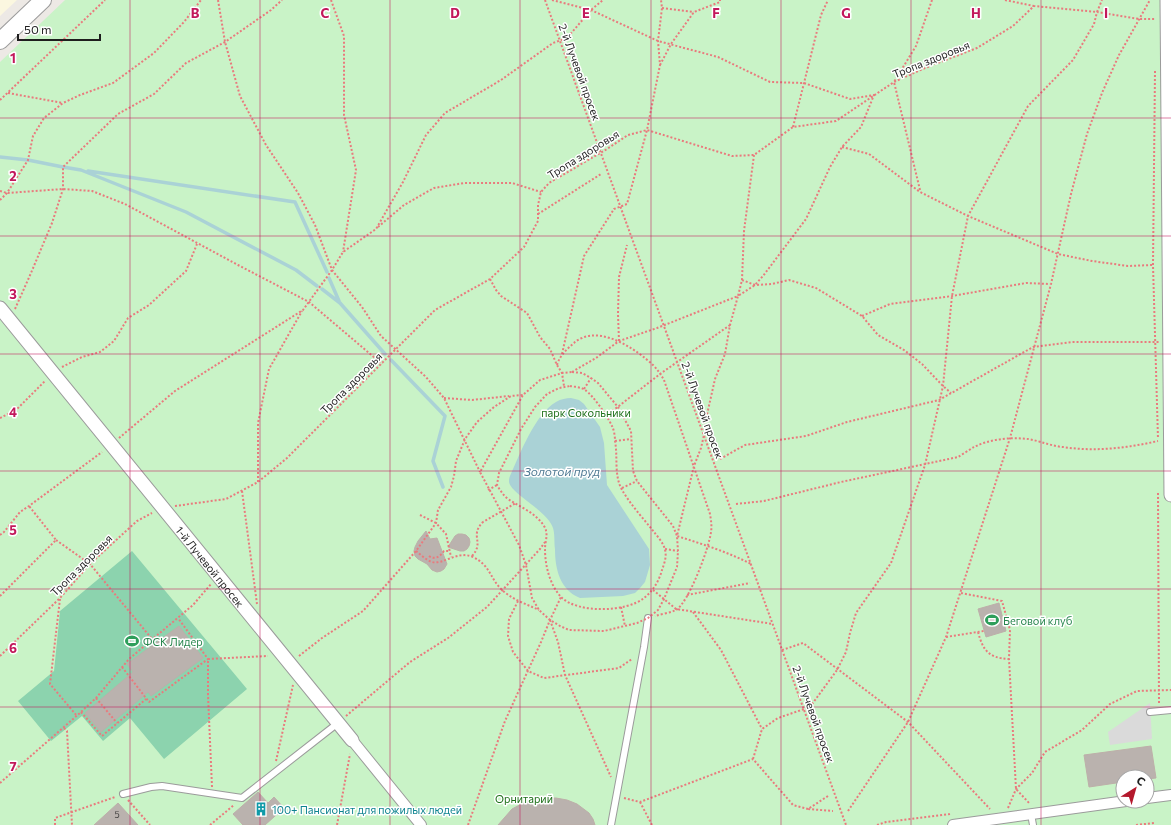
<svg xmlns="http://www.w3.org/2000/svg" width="1171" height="825" font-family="Commissioner,sans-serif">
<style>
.education{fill:#fbf7e0}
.park{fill:#c9f3c7;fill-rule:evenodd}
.pitch{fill:#8cd3ae}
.parking{fill:#dadada}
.water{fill:#aad2d6}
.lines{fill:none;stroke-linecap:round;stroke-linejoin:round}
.stream{stroke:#aad2d6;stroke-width:3.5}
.building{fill:#bab2ae;stroke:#bdafa9}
.service-casing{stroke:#9b9b9b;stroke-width:8}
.pedestrian-casing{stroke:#9b9b9b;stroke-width:12}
.minor-casing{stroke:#9b9b9b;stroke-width:15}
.tertiary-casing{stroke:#9b9b9b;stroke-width:18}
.path{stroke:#e97a7d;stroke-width:2;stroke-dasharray:2 2;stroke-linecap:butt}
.service{stroke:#fff;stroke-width:6}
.pedestrian{stroke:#fff;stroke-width:10}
.minor{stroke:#fff;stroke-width:13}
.tertiary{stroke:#fff;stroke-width:16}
.path-bridge{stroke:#e97a7d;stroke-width:2;stroke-dasharray:2 2;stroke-linecap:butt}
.grid{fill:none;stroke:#c2185b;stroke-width:1;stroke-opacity:0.55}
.labels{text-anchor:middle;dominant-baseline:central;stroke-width:3;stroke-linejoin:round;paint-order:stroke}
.number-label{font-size:9px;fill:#454342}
.street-label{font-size:11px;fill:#1e1e1e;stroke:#fff}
.park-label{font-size:11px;fill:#1c6f18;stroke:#fff}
.leisure-label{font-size:11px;fill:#27864d;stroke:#fff;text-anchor:start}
.culture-label{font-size:11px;fill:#0d838f;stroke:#fff;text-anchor:start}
.water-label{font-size:12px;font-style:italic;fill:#4f7a94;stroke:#fff}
.grid-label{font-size:13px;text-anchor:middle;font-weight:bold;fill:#c2185b;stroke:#fff;stroke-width:3;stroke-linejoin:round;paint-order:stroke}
</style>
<rect width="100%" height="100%" fill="#ede9e5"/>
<path class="education" d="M0 0H17L0 16Z"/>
<path class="park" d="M65 0H1171V825H0V62ZM1123 777H1147V801H1123Z"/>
<path class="pitch" d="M132 551 247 689 164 759 130 718 103 741 82 716 51 741 18 701 54 671 60 611Z"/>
<path class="parking" d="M1150 703 1152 739 1110 745 1108 732Z"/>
<path class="water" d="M571 398 579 400 584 404 600 427 604 443 607 485 649 549 650 565 645 582 640 588 635 593 623 596 580 598C560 590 555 569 555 549 554 543 555 534 553 528 548 511 511 494 509 482 509 480 509 478 510 476 520 454 535 414 556 402 561 399 566 398 571 398Z"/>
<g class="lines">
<path class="stream" d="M0 157 28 160 63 167 81 170 186 212 296 270 317 286
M88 171 295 202 327 272
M329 278 339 301
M322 289 340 303 385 354
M391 360 445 416 433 461 443 487"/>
</g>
<path class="building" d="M426 531 430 539 437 538 447 564 444 569 441 571 437 572 432 570 427 564 418 559 415 556 414 551 415 547 418 541Z
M458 534H462L466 535 469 538 470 542 469 546 467 549 464 551H460L448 547 455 536Z
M999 603 1006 631 986 637 978 609Z
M179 626 203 658 151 696 148 692 101 732 85 713 133 672 127 664Z
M1151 746 1156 778 1147 779V777H1123V782L1089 787 1084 755Z
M258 792 268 803 274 797 284 808 265 825H243L233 814Z
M543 798H556L567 800 577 804 589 813 593 819 595 825H498L512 809 527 801Z
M118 803 138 825H94Z"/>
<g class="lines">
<g class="service-casing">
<path id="service" d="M1150 712 1171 710
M123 794 151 787 162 786 242 798 338 723
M1031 814 1033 825
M611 825 644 647 648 618"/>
</g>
<g class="pedestrian-casing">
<path id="pedestrian" d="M352 740 421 825
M1147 798 1171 795
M953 825 1126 801"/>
</g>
<g class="minor-casing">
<g id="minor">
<path d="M1167 0 1171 495"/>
<path id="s1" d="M0 308 352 740"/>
</g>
</g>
<g class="tertiary-casing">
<path id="tertiary" d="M0 41 43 0"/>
</g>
<path class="path" d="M218 0 225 42 240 96 266 145 298 193 315 225 332 270 362 307 381 336 426 377 444 398 480 472
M331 0 344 36V115L356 170 343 252
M545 0 846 825
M552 0 591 10 658 41 718 57 770 82 804 83 850 99 874 95 861 127 842 147 830 167 806 219 763 276 755 285 738 296 730 325 725 354 715 379 706 419 704 435 701 448 694 466 677 536C702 544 728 552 751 564
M1005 0 1034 6
M662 8 694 12
M660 65 671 44 694 12 720 2V0
M1155 71 1153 265 1158 439
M8 93 63 103
M0 100 105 0
M793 127 821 15 828 0
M842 147 869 154 920 192 968 216 1058 254 1092 261 1128 266 1153 265
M920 190 894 82 916 46 932 0
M0 191 7 193 63 189 92 191 125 204 238 265 309 302 382 364
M0 200 7 193 28 160 33 136 44 118 63 103 80 95 113 83 154 53 184 22 201 0
M538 214 601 174
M378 227 404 205 434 188 464 183H512L541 192
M490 279 496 290 501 296 527 313 540 337 550 349 557 365 562 373 564 386
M742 280 755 285 772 284 789 280 816 288 862 316 878 335 904 350 922 364 943 386 951 393
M15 309 31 273 52 223 63 189V167L118 114 154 94 186 63 225 42 271 10 282 0
M862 316 890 304 952 296 1026 283 1050 284
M619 341 618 314 619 277 627 245
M562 354 584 256 614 209 627 204 647 130 660 65 658 41 662 8 661 0
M557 365C560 355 567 349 574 343 576 341 579 339 582 338 605 328 637 350 653 365 658 370 661 375 664 380L710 514C711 520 712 526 711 532 709 548 689 602 676 610 670 613 661 614 655 616
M62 367 82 357 100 352 114 341 128 318 149 305 186 271 197 244
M572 372 596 358 619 341 657 328 738 296 742 280 744 231 754 155
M570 386C575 387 581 387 585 390 593 395 608 417 612 426 614 430 615 436 615 441 618 457 614 473 621 488 629 503 643 518 654 532 658 537 664 544 665 550 667 557 664 564 662 570 659 581 653 591 644 598 627 612 578 614 561 597 550 585 545 566 545 549 545 541 549 534 544 526 536 513 520 507 508 499 503 495 500 490 497 485L499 473 521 429 535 407 547 394 559 388Z
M584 389 591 378
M444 398 472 400 509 396
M606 416 660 374 730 325
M0 418 16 410 45 381
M119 438 175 391 303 310 332 270 343 252 376 229 403 182 426 135 445 113 501 80 553 43 567 38 591 10 603 0
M615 441 631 439
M720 459 745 445 806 436 847 422 939 400 1033 347 1072 342H1159
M258 482V423L269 369 302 311
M622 488 637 481
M488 490 497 485
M242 491 257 604
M1158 493 1159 703
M736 504 764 501 841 482 958 457C963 454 969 450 974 447 990 439 1010 437 1028 439 1040 441 1051 446 1063 447 1095 452 1127 448 1158 441
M175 506 226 499 258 482 287 458 435 310 490 279 524 247 538 221V205L541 192 549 183 607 149 628 135 647 130 732 156 754 155 793 127 836 121 894 82 925 68 977 48 1013 26 1034 6 1097 12 1102 0
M420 515 436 523 446 534 451 557
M0 535 4 532 20 512 29 506 102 452
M56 540 90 564 152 639
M665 549 678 551
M416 551C421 555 426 560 432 562 444 565 457 550 473 557 490 565 490 578 501 589 511 599 526 604 539 610
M429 556C434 560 440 557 444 551H449
M472 556C485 542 469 536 483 522L516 503
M653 590 676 609 773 624
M961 593 1002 601 1010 630 1009 659 1016 789 1030 804
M687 595 750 583
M0 596 56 540 29 506
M60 599 50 684 77 716
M518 601 509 619 508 636 513 652 528 671 544 678 619 668 632 659
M621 607 625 626
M693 612 721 650 762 729
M550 620 558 642 565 675 611 777
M978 632C983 650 988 658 1009 659
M946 637 984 631
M782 650 803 643 908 722 990 809
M0 656 60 598 90 564 137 521 152 513
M299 656 322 638 363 611 416 551 436 523 438 510 451 487 454 476 456 461 465 439 477 422 494 407 511 396 523 395
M122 667 149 702 208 659 178 618
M96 698 117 723
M81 712 102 736 146 699
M346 716 410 662 448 638 487 607 540 549 545 542
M64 728 67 731 72 825
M753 759 762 729 778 718 810 707 837 670 846 652 850 633 856 613 891 563 925 465 943 386 952 296 968 216 1028 106 1073 60 1094 24 1097 12 1139 19H1156
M276 761 293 685
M0 783 81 712 96 698 129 659 193 605 211 584
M212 787 208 695V659L268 656
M828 796 808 809 833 811
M624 798 640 802 753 759 793 805 808 809
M128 800 150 825
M640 802 652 825
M1008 808 1016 789 1032 773 1045 752 1082 730 1110 704 1137 691 1171 690
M848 811 908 722 946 637 1010 438 1051 284 1071 194 1087 134 1102 93 1119 55 1150 0
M55 825V818L115 797
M210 825 234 805
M337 825 350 754
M468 825 505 721 541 642 550 620 561 597
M877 825 886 822 951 814
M1136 825 1154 823"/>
<use href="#service" class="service"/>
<use href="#pedestrian" class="pedestrian"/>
<use href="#minor" class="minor"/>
<use href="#tertiary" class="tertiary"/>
<path class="path-bridge" d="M572 372 582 373 591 378 598 383 618 407 631 431 633 471 637 481 673 526 677 536 678 551 677 567 664 599 658 610 648 618 637 623 604 631 569 630 560 626 550 620 539 610 532 598 526 565 519 545 480 472 523 395 540 380 562 373Z"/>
</g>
<path class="grid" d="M130 0V825M260 0V825M390 0V825M520 0V825M651 0V825M781 0V825M911 0V825M1041 0V825M0 118H1171M0 236H1171M0 354H1171M0 471H1171M0 589H1171M0 707H1171"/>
<defs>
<g id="stadium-bare" transform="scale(1.08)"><path d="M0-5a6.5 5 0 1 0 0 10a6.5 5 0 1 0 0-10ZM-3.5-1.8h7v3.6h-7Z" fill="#2e9e5b" stroke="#fff" stroke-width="2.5" paint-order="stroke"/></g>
<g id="building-bare" transform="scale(1.08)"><path d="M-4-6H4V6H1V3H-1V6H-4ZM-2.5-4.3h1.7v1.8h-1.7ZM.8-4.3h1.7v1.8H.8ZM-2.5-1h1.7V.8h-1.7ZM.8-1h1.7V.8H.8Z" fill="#0f9aa8" stroke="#fff" stroke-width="2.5" paint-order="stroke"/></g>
</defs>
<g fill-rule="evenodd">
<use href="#stadium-bare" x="992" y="620"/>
<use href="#stadium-bare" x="132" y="641"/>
<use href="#building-bare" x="261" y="809"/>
</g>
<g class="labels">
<g class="number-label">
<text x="117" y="814">5</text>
</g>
<g class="street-label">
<text transform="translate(931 59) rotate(-22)">Тропа здоровья</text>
<text transform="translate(580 72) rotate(70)">2-й Лучевой просек</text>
<text transform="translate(583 154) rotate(-32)">Тропа здоровья</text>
<text transform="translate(351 383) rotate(-45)">Тропа здоровья</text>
<text transform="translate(703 410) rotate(70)">2-й Лучевой просек</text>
<text transform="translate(81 565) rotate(-45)">Тропа здоровья</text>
<text stroke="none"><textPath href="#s1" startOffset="333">1-й Лучевой просек</textPath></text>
<text transform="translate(814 714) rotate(70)">2-й Лучевой просек</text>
</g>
<g class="park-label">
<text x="586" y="412">парк Сокольники</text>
<text x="524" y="798">Орнитарий</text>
</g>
<g class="leisure-label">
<text x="1003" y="620">Беговой клуб</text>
<text x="143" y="641">ФСК Лидер</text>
</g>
<g class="culture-label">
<text x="272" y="809">100+ Пансионат для пожилых людей</text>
</g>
<g class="water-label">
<text x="562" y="471">Золотой пруд</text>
</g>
</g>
<g class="grid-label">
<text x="195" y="18">B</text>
<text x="325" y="18">C</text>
<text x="455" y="18">D</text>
<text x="586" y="18">E</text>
<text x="716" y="18">F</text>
<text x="846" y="18">G</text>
<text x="976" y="18">H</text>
<text x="1106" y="18">I</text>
<text x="13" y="63">1</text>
<text x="13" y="181">2</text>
<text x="13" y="299">3</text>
<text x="13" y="417">4</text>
<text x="13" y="535">5</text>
<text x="13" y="653">6</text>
<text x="13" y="771">7</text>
</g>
<g transform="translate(1135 789) rotate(37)"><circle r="19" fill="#ffffff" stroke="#a5a5a5"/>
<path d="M0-3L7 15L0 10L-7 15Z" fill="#b4182c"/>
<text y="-6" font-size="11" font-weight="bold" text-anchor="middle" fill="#1e1e1e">С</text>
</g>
<path d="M18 34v6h82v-6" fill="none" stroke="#1e1e1e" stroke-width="2"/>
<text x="24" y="34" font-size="12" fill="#1e1e1e" stroke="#ffffff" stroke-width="3" paint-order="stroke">50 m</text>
</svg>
